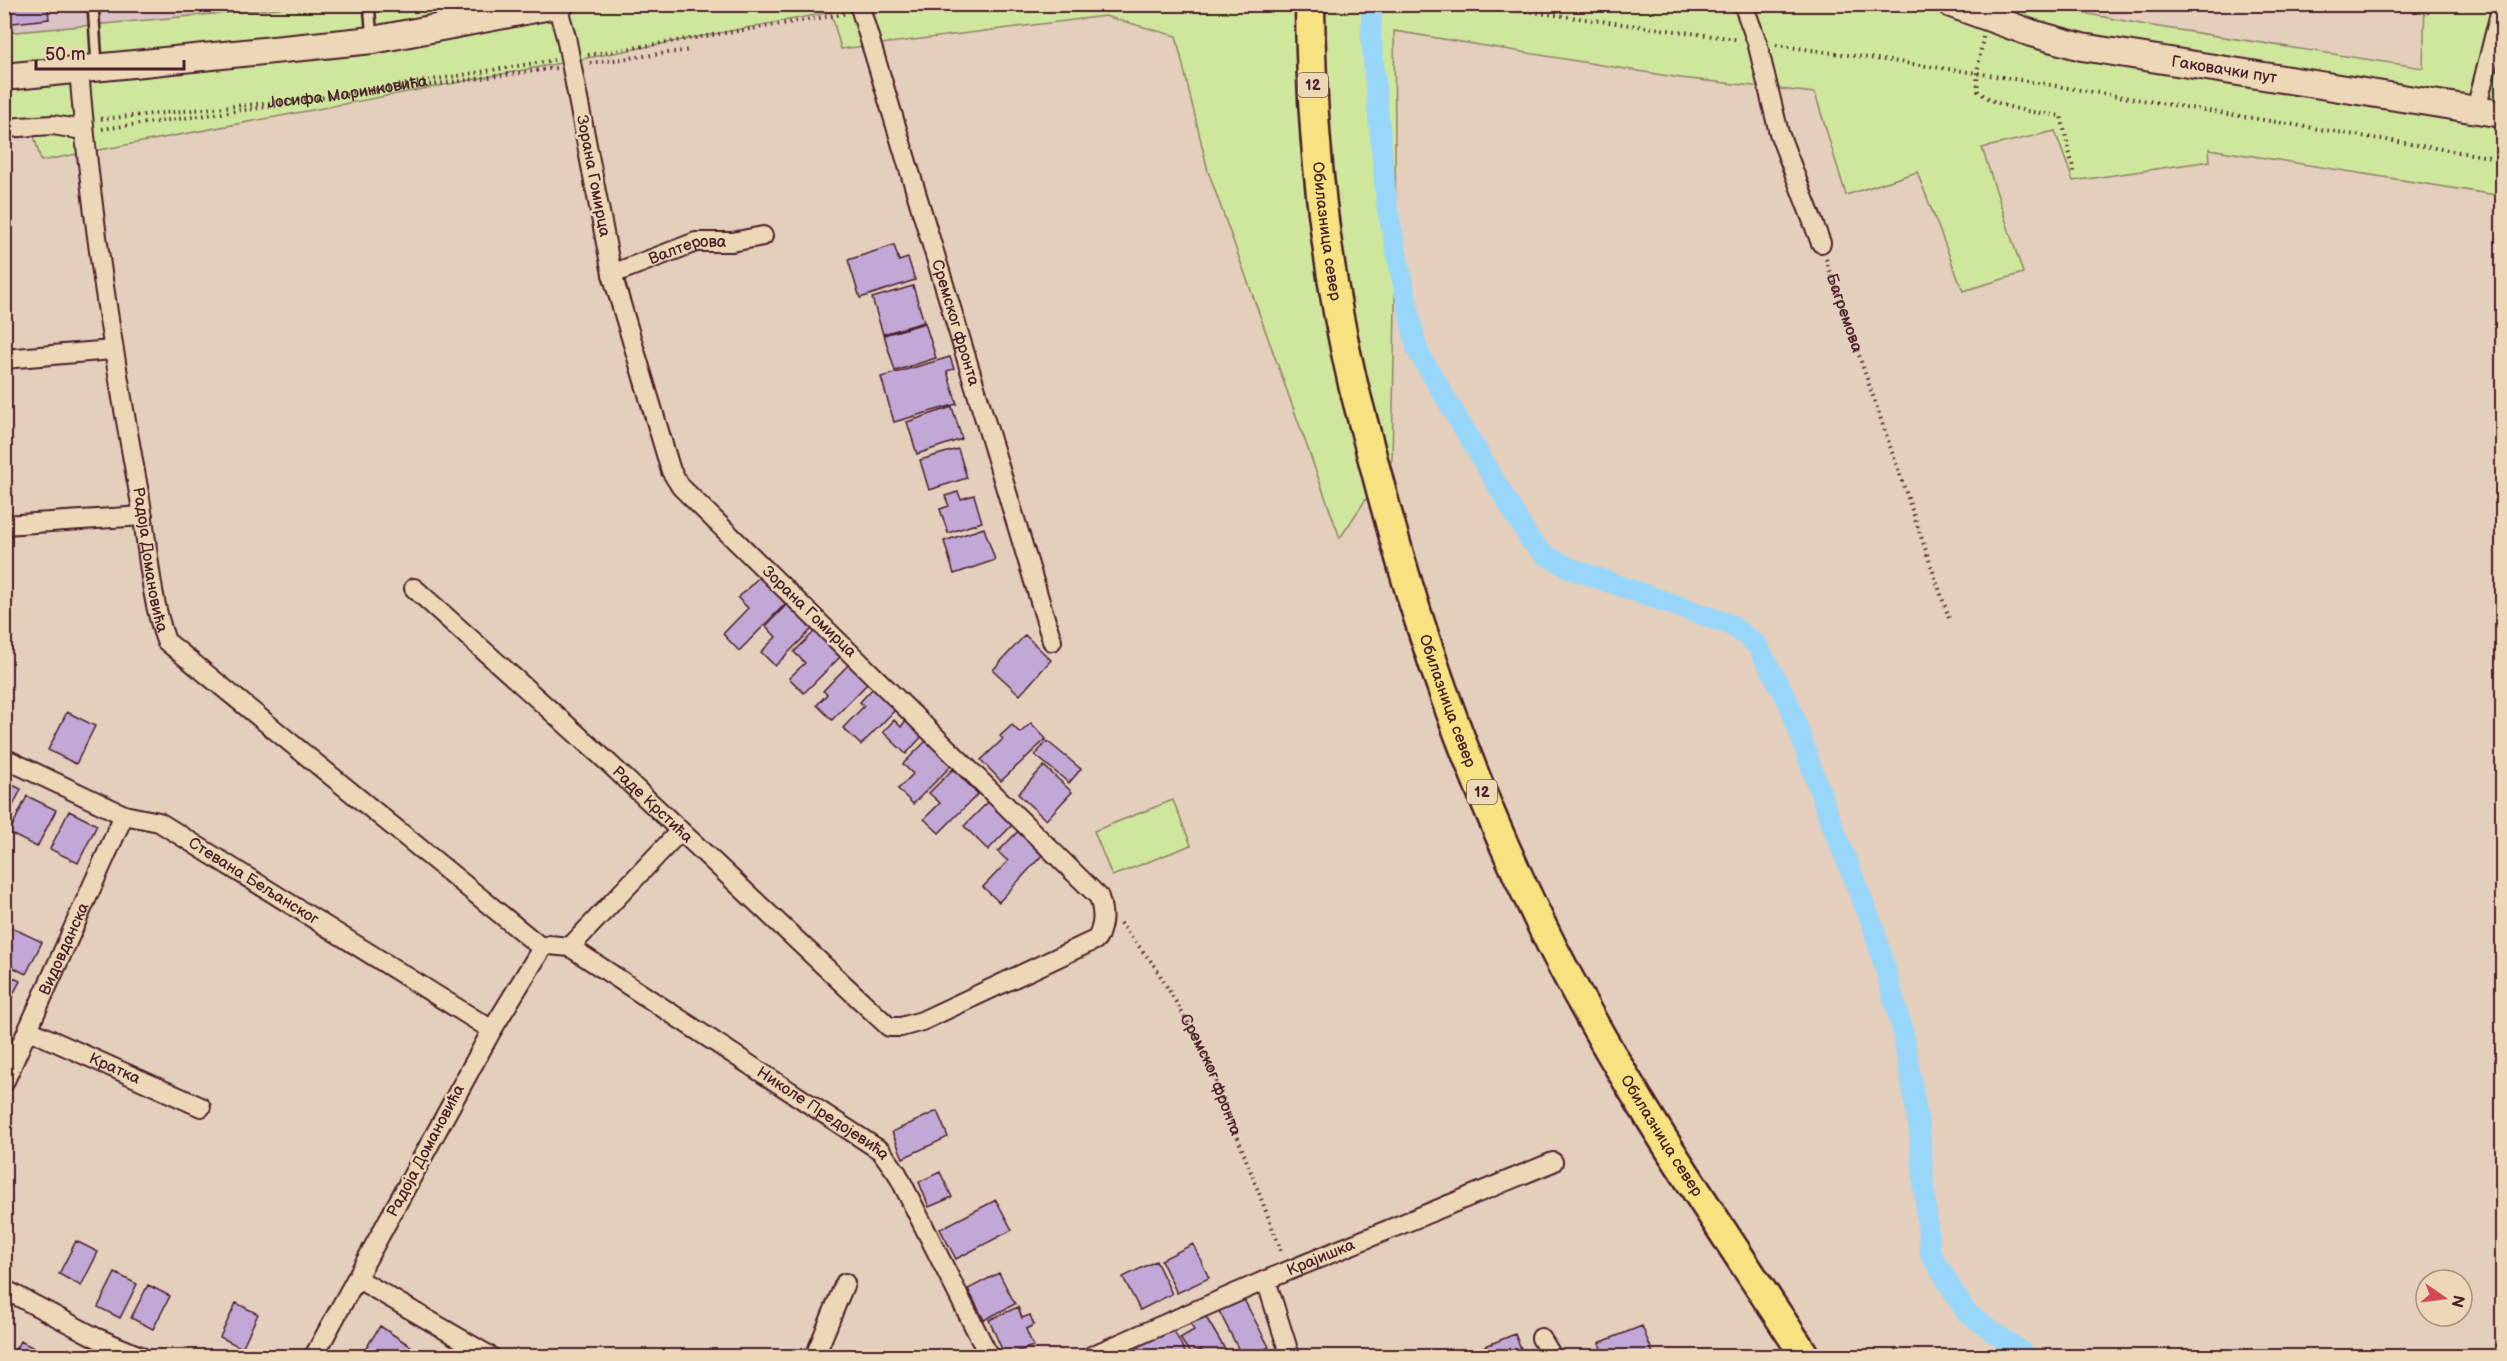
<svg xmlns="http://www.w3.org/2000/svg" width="2507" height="1361" font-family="'Balsamiq Sans',sans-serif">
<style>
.built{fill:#dac3c4}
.green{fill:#cfe79d;stroke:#8c8364;stroke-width:1.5}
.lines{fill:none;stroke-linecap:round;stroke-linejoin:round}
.canal{stroke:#99d7fa;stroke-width:21}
.building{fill:#c2a8d6;stroke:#4a1f2b;stroke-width:1.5}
.lane-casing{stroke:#4a1f2b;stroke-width:14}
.street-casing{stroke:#4a1f2b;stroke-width:22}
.secondary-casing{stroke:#4a1f2b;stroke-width:30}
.primary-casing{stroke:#4a1f2b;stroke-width:33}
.path{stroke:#4a1f2b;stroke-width:4;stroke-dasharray:1.5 4.5;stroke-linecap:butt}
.lane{stroke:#ecd7b6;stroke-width:9}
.street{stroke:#ecd7b6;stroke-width:18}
.secondary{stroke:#ecd7b6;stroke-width:26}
.primary{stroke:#f6e281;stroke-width:28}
.labels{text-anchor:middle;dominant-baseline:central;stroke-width:5;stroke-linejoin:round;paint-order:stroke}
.shield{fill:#ecd7b6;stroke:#7b5655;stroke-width:1.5}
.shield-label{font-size:15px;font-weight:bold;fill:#4a1f2b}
.street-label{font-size:16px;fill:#4a1f2b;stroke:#ecd7b6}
</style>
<rect width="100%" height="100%" fill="#e4cebc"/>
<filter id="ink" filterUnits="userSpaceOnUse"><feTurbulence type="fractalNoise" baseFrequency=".0167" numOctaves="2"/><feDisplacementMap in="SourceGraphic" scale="12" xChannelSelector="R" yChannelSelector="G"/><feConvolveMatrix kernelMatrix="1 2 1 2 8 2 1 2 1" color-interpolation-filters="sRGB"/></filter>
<g filter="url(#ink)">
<path class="built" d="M5 5H313L5 33Z"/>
<path class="green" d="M2036 4 2146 25 2423 68 2425 5H2502V196L2209 149 2210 161 2073 181 2055 131 1982 148 2023 273 1963 291 1917 172 1846 195 1815 93 1681 78 1394 31 1396 254 1392 460 1340 538 1208 171 1176 36 1105 16 841 49 831 12 41 161 33 132 5 137V33L313 5Z
M1173 800 1191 845 1112 876 1094 831Z"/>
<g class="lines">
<path class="canal" d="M1372 4 1371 36 1387 208 1417 350 1530 540 1544 554 1572 569 1731 625 1757 645 1788 701 1830 820 1873 926 1903 1032 1919 1128 1930 1253 1966 1312 2027 1356"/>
</g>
<path class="building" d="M4 4H47L49 19 4 24Z
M894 245 899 261 908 258 915 280 860 298 848 260Z
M913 286 924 322 883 334 872 298Z
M925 323 936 358 895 371 884 335Z
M950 357 954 369 947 371 957 404 894 422 881 377Z
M952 407 962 439 917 454 907 422Z
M958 449 967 478 929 490 920 460Z
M958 492 961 499 974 495 982 522 948 533 940 509 949 506 945 496Z
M984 528 995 560 954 574 944 541Z
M762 574 789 600 739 651 723 634 748 608 738 598Z
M789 602 814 627 775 666 761 652 776 637 766 626Z
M818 628 843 654 804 693 789 678 805 663 794 652Z
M1025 635 1051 660 1020 695 993 670Z
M850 663 869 682 832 720 817 705 827 694 823 691Z
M875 686 897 708 861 745 843 728 864 706 860 702Z
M67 712 95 726 76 764 48 750Z
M894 720 901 727 906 720 923 735 906 754 883 732Z
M1031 723 1046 739 1001 781 981 760 1003 739 1000 736 1012 725 1020 733Z
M927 740 952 765 913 804 898 789 913 774 903 764Z
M1047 741 1081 769 1069 783 1035 755Z
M1044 766 1072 792 1046 820 1018 794Z
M953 769 978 794 939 833 924 819 940 803 929 793Z
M4 781 21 789 4 824Z
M27 796 56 810 37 847 9 833Z
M988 802 1012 825 988 850 964 826Z
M69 811 97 825 78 863 50 849Z
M1020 829 1045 852 999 902 983 887 1008 861 998 852Z
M4 924 42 942 26 974 4 963Z
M4 973 20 981 4 1012Z
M937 1111 948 1137 903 1158 892 1132Z
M940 1172 952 1197 929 1207 919 1182Z
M996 1200 1012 1230 956 1259 940 1229Z
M76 1241 98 1252 81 1286 59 1274Z
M1193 1244 1209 1278 1177 1293 1161 1260Z
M1156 1261 1172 1294 1140 1310 1123 1277Z
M115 1273 137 1284 120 1318 98 1307Z
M999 1273 1015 1304 984 1320 968 1289Z
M148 1285 170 1296 153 1329 131 1318Z
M1241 1294 1269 1347 1252 1356H1242L1217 1307Z
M236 1303 258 1314 242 1348 220 1337Z
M1018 1307 1022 1318 1030 1315 1034 1325 1026 1329 1033 1346 1005 1356 989 1320Z
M1203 1312 1229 1356H1205L1201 1349 1191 1355 1180 1338 1194 1330 1189 1321Z
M1171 1325 1187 1356H1143L1136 1343Z
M380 1326 421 1353 419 1356H369L363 1353Z
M1642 1326 1654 1356H1604L1599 1343Z
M1515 1334 1524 1356H1479L1476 1350Z
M20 1341 42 1352 40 1356H12Z"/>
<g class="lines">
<g class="lane-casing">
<path id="lane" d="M93 4 97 65
M369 4 372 38"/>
</g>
<g class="street-casing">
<g id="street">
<path id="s4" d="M859 4 1052 641"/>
<path d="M1743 4 1757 42 1779 133 1821 243"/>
<path id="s5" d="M79 69C90 211 113 353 139 493 148 542 149 594 166 641L542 948 492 1030 314 1356"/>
<path d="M2476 110 2502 5"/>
<path d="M4 128 53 125 83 130"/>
<path id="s6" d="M612 274 696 242H732L763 236"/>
<path d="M4 359 112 350"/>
<path d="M4 525 143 516"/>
<path id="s7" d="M414 588 599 754 889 1027H901L922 1021 1097 939C1104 923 1104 914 1099 897L681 487 671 471 612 274 566 37 557 5"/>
<path id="s8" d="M4 758 124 815 159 822 492 1030"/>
<path id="s9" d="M570 947 881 1151 897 1173 989 1356"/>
<path d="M542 948 549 945 570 947 680 831"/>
<path id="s10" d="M29 1030 201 1107"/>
<path id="s11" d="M4 1083 124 815"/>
<path d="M358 1279 490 1356"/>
<path d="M1266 1280 1290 1356"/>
<path d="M4 1289 95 1337 140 1356"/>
<path d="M1541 1338 1552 1356"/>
<path d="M815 1356 845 1283"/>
<path id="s12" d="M1091 1356 1266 1280 1553 1162"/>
</g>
</g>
<g class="secondary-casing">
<g id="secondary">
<path id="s13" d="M1951 4 2031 33 2082 47 2502 114"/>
<path d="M4 77 373 40 561 4"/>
</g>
</g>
<g class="primary-casing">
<g id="primary">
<path id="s14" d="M1310 4C1311 131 1324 260 1353 384 1362 419 1372 455 1381 490 1420 637 1471 781 1538 918 1613 1072 1711 1213 1805 1356"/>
</g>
</g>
<g class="path">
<path d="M1472 4 1736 39"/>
<path d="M1983 37 1977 73 1978 91C2001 110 2033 112 2061 116L2075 176"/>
<path d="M1776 45 1977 73 2502 159"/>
<path d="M588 55 844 14"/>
<path d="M590 63 691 50"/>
<path d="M364 94 556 68"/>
<path id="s1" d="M101 119 328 97 554 60"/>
<path d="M102 129 297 103"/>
<path id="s2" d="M1826 259 1950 621"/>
<path id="s3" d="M1120 923 1154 965 1193 1031 1209 1063 1282 1253"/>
</g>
<use href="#lane" class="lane"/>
<use href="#street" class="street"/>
<use href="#secondary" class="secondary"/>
<use href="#primary" class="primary"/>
</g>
</g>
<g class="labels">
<g class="shield">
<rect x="1298" y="73" width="30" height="24" rx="4.5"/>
<rect x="1467" y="780" width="30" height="24" rx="4.5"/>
</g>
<g class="shield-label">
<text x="1313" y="85">12</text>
<text x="1482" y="792">12</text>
</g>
<g class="street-label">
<text stroke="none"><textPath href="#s13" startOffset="282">Гаковачки пут</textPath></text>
<text stroke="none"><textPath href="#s1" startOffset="248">Јосифа Маринковића</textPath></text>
<text transform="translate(593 176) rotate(79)">Зорана Гомирца</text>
<text stroke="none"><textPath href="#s14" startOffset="228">Обилазница север</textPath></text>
<text stroke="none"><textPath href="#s6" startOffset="80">Валтерова</textPath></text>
<text stroke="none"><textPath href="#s2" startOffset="57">Багремова</textPath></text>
<text stroke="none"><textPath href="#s4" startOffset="333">Сремског фронта</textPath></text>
<text stroke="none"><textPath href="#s5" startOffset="496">Радоја Домановића</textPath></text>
<text transform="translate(809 612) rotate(44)">Зорана Гомирца</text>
<text stroke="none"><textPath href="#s14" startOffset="714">Обилазница север</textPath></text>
<text stroke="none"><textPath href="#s7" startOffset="322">Раде Крстића</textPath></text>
<text stroke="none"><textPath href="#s8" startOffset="280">Стевана Бељанског</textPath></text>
<text stroke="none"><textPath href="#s11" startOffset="147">Видовданска</textPath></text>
<text stroke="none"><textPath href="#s10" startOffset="94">Кратка</textPath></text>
<text stroke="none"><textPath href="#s3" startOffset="178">Сремског фронта</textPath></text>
<text stroke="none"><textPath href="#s9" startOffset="303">Николе Предојевића</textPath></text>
<text stroke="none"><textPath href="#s14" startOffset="1200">Обилазница север</textPath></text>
<text transform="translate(426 1151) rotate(-62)">Радоја Домановића</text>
<text stroke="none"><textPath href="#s12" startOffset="250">Крајишка</textPath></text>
</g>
</g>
<rect width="2507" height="1361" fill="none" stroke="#ecd7b6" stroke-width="24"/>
<rect x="12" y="12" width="2483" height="1337" fill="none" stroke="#4a1f2b" stroke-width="2" filter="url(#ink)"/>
<g transform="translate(2444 1298) rotate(104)"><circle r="28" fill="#ecd7b6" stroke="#ab8d7e" stroke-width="1.5"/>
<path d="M0-4.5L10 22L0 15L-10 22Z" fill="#d1495b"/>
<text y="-9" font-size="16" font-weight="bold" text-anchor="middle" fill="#4a1f2b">N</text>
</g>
<path d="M36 60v9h148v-9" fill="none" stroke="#4a1f2b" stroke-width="3"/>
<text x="45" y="60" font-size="18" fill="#4a1f2b" stroke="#ecd7b6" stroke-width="4.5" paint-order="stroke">50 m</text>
</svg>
